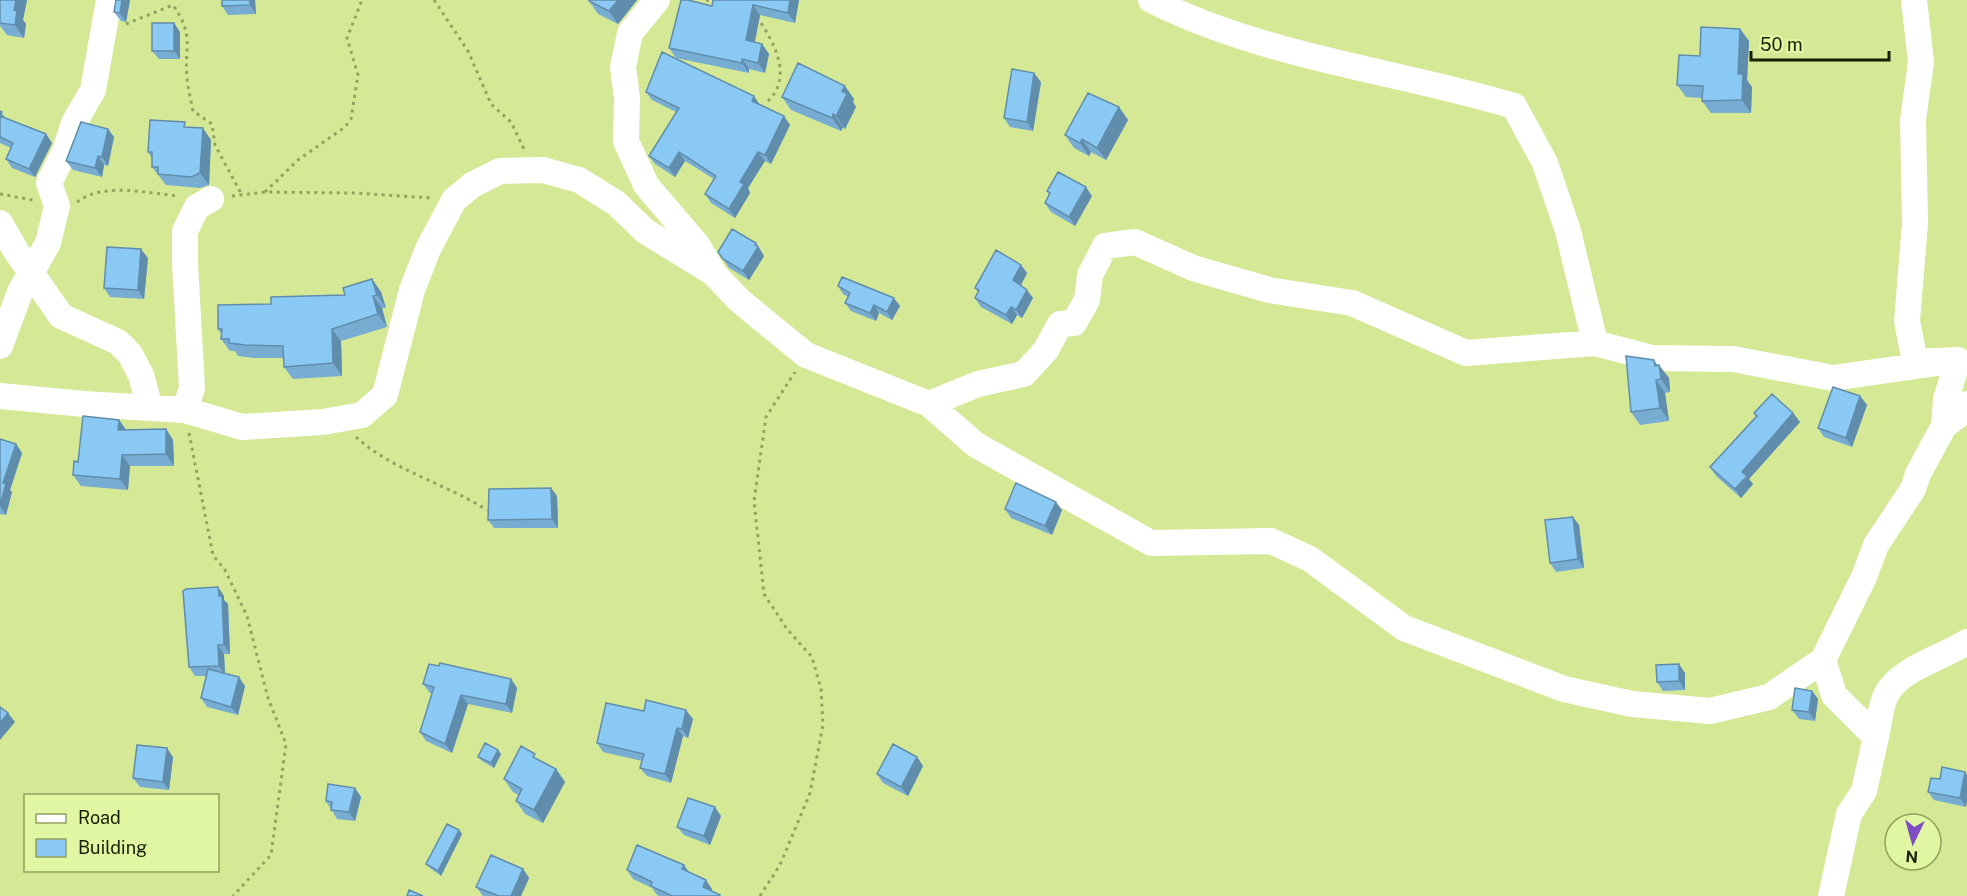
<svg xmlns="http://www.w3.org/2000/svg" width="1967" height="896" font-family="'Public Sans',sans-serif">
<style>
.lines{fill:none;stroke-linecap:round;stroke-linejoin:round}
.path{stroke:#92a261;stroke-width:3;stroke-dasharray:3 4.5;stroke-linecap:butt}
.minor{stroke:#fff;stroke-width:26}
.wall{fill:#78add3}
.shaded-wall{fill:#618dac}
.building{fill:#8bc9f5;stroke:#618dac;stroke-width:1.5}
</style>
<rect width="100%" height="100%" fill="#d4e895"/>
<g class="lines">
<path class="path" d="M434 0 468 51 491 104 511 122 524 149
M706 0 716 2
M757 17C774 42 794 77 767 102
M126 24 173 5C195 37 184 45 187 78 188 89 191 100 193 111L212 124 215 145 242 195
M265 192 298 160 345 127 351 119 358 75 347 38 362 0
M0 194 33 200
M232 196 265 192 355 193 432 198
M77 202C103 182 146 193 178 196
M189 433 213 555 225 570 247 616 268 698 286 744 271 855 233 896
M356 437C392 470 446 484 487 510
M760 896 780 865 810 793 823 725 821 689 812 657 787 629 764 594 754 501 766 417 795 372"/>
<path class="minor" d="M657 0 630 33 623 67 627 98 626 141 646 185 698 246 715 275 740 301 806 355 929 404 978 384 1024 374 1046 350 1060 324 1074 323 1087 300 1090 275 1105 246 1135 242 1193 268 1269 290 1352 303 1466 353 1595 343 1652 358 1733 359 1833 378 1958 360
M1151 0C1264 57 1393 70 1514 106L1545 163 1568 231 1595 343
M0 223 16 251 61 316 118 342 130 354 141 375 150 408
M0 346 20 292 48 243 57 206 49 183 65 151 74 123 93 90 109 0
M0 396 84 404 185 410 242 427 323 422 362 415 385 395 412 290 428 249 454 200 472 185 500 171 543 170 579 180 616 203 645 231 710 271
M929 404 976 445 1151 543 1271 541 1310 559 1404 628 1564 689 1632 704 1710 711 1769 697 1823 660
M185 410 192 388 185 264V231L197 207 211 199
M1944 426 1961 413 1967 404
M1876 737C1879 724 1880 707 1886 695 1900 668 1942 658 1967 642
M1831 896 1849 814 1864 791 1876 737 1834 695 1823 660 1864 577 1876 545 1913 489 1918 474 1944 426 1946 399 1958 360 1915 362 1907 321 1915 223 1913 120 1921 62 1914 0"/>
</g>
<path class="wall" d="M0 0H27L23 20 26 24 24 38 7 35 0 26Z
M116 0H130L126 22 121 21 114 12Z
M222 0H255L256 14 228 15 222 6Z
M589 0H637L618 24 598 14 589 1Z
M799 0 795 23 760 15 755 42 762 44 769 54 765 73 749 69V73L676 58 669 48 712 6Z
M174 23 180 32V59H159L152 51Z
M1740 29 1749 41 1747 80 1752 87 1751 113H1711L1702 101V98L1686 97 1677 85 1700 56Z
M1041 82 1033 131 1010 127 1004 118Z
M646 92 760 105 790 125 771 164 765 161 748 188 750 193 735 218 711 203 705 194 714 179 685 161 675 177 655 164 649 156 676 112 652 100Z
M782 97 854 99 853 102 856 107 845 129 843 127 841 131 791 110Z
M1119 107 1128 120 1106 160 1091 152 1089 156 1074 148 1065 135Z
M0 111 6 118 46 134 52 143 35 177 12 168 6 159 11 148 0 143Z
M188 127 211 140 209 185 200 188 166 185 152 167V158L148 152Z
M108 129 114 137 108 166 104 165 102 177 73 170 66 161Z
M1047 191 1092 196 1075 226 1051 212 1045 203 1049 195Z
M756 243 764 256 749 280 729 268 718 252Z
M148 258 144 299 110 297 104 288Z
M1021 265 1027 273 1021 285 1033 298 1022 318 1017 315 1012 324 981 307 975 298 978 292 975 288Z
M372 279 381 292 386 308H382L387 327 341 341 342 376 293 379 284 367V358H254L238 356 235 351H230L221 339 222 335 218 329 271 304 345 295Z
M838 286 900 306 892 320 879 313 876 321 851 311 845 303 848 297 843 294Z
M1657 365 1669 378 1670 392 1665 393 1669 421 1640 425 1631 412Z
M1860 396 1867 405 1852 447 1824 437 1818 428Z
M1754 413H1793L1800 422 1749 479 1753 484 1741 498 1716 476 1710 467 1756 416Z
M119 420 126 430 166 429 173 440 174 466H130L128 490 81 486 73 475 78 462Z
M0 439 16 444 22 453 10 490 12 492 6 515 0 514Z
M557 496 558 528H494L488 520Z
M1005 509 1062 510 1052 535 1011 518Z
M1579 525 1584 568 1556 572 1550 563Z
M218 587 224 596V600L228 604 230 654H224L225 673 245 686 238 715 207 707 201 698 206 676H195L189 667Z
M439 666 511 679 517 688 512 713 468 704 452 753 426 741 420 732 432 693H430L423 684Z
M1685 673V690L1663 691 1657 682Z
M1812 691 1818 699 1815 721 1799 719 1792 710Z
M644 711 693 719 688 738 683 736 671 783 647 776 640 768 642 761 603 752 597 743Z
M498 750 501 754 494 768 482 761 478 757Z
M173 757 169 790 140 787 133 778Z
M917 757 923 766 908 796 883 783 877 774Z
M539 760 556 769 565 782 543 823 525 814 516 801 518 795 513 792 504 779Z
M1967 775 1966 807 1934 800 1928 792 1940 779Z
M355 788 361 797 355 821 337 819 326 801Z
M721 816 710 845 684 835 677 827Z
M459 830 462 834 441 876 430 868 426 864Z
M684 865 689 872 712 889 711 891 721 896H659L657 895 652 888 633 879 627 870Z
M523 869 529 878 521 896H483L476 887Z"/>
<path class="shaded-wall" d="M16 0H27L23 20 26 24 24 38 15 25 14 10Z
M122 0H130L126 22 120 13Z
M250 0H255L256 14 250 5Z
M618 0H637L618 24 609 11Z
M790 0H799L795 23 788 13Z
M753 5 760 15 753 50 746 40Z
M174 23 180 32V59L174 51Z
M1740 29 1749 41 1747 80 1752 87 1751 113 1742 100 1738 74Z
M762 44 769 54 765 73 758 63Z
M742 59 749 69V73L742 63Z
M1034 73 1041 82 1033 131 1027 122Z
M845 86 854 99 853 102 856 107 845 129 836 116 842 91Z
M754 96 760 105 752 101Z
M1119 107 1128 120 1106 160 1097 148Z
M833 114 843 127 841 131 832 118Z
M784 116 790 125 771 164 765 155Z
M203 128 211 140 209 185 200 173Z
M108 129 114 137 108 166 102 157Z
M46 134 52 143 35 177 29 169Z
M1082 139 1091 152 1089 156 1080 143Z
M679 152 685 161 675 177 669 168Z
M758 152 765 161 748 188 750 193 735 218 729 209 740 182Z
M98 156 104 165 102 177 95 168Z
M1086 187 1092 196 1075 226 1069 217Z
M756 243 764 256 749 280 743 271Z
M141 249 148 258 144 299 138 290Z
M1021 265 1027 273 1019 289 1013 280Z
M372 279 381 292 386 308 377 295Z
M1027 290 1033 298 1022 318 1016 310Z
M373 296 382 308 387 327 378 314Z
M894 298 900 306 892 320 887 312Z
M874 305 879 313 876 321 870 313Z
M1011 307 1017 315 1012 324 1006 315Z
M332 329 341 341 342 376 333 363Z
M1654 360 1660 369 1659 365 1669 378 1670 392 1661 379 1655 366Z
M1656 380 1665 393 1669 421 1660 408Z
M1860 396 1867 405 1852 447 1846 438Z
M1793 413 1800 422 1749 479 1753 484 1741 498 1735 489 1742 472Z
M119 420 127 431 118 430Z
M166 429 173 440 174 466 166 454Z
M16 444 22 453 10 490 12 492 6 515 0 506 3 483Z
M122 455 130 466 128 490 120 479Z
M551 488 557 496 558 528 552 519Z
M1056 502 1062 510 1052 535 1045 526Z
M1573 517 1579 525 1584 568 1578 559Z
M218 587 224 596V600L228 604 230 654 224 645Z
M218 645 224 654 225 675 219 666Z
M1679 664 1685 673V690L1679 681Z
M239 677 245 686 238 715 231 707Z
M511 679 517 688 512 713 506 704Z
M1812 691 1818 699 1815 721 1809 712Z
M461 695 468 704 452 753 445 744Z
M686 710 693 719 688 738 682 729Z
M8 713 15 722 0 740V723Z
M677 728 683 736 671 783 665 774Z
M167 748 173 757 169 790 163 782Z
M498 750 501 754 494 768 491 763Z
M917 757 923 766 908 796 901 787Z
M556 769 565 782 543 823 534 810Z
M1965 772 1967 775V801L1966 807 1960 798Z
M355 788 361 797 355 821 349 812Z
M715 807 721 816 710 845 704 836Z
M459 830 462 834 441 876 438 871Z
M684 865 690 874 682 869Z
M523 869 529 878 521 896H511Z
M706 880 712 889 709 896 703 887Z"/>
<path class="building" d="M0 0H16L14 10 17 11 15 25 0 23Z
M116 0H122L120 13 114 12Z
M222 0H250V5L222 6Z
M589 0H618L609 11 589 1Z
M681 0H688L712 6 713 0H790L788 13 753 5 746 40 762 44 758 63 742 59V63L669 48Z
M152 23H174V51H152Z
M1701 27 1740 29 1738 74H1743L1742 100 1702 101 1703 86 1677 85 1679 55 1700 56Z
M662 52 754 96 752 101 784 116 765 155 758 152 740 182 744 184 729 209 705 194 716 176 679 152 669 168 649 156 679 108 646 92Z
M798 63 845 86 842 91 847 94 836 116 833 114 832 118 782 97Z
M1012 69 1034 73 1027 122 1004 118Z
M1088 93 1119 107 1097 148 1082 139 1080 143 1065 135Z
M0 111 2 112 0 116 46 134 29 169 6 159 13 143 0 137Z
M150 120 185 122 184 127 203 128 200 173 191 177 158 174V167H152V152H148Z
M81 122 108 129 102 157 98 156 95 168 66 161Z
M1058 172 1086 187 1069 217 1045 203 1050 193 1047 191Z
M732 229 756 243 755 245 758 247 743 271 723 259 718 252Z
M107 247 141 249 138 290 104 288Z
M996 250 1021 265 1013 280 1027 290 1016 310 1011 307 1006 315 975 298 979 290 975 288Z
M842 277 894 298 887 312 874 305 870 313 845 303 850 293 838 286Z
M372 279 377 295 373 296 378 314 332 329 333 363 284 367 283 346 245 345 229 343V339H221L222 329H218V305L271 304V297L345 295 343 288Z
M1626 356 1654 360 1655 366 1659 365 1661 379 1656 380 1660 408 1631 412Z
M1833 387 1860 396 1846 438 1818 428Z
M1772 394 1793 413 1742 472 1747 476 1735 489 1710 467 1757 416 1754 413Z
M83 416 119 420 118 430 166 429V454L122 455 120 479 73 475 74 461 78 462Z
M0 439 16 444 3 483H6L0 506Z
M1016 483 1056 502 1045 526 1005 509Z
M551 488 552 519 488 520 489 489Z
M1573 517 1578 559 1550 563 1545 520Z
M218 587 219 596H222L224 645H218L219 666 189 667 183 591 186 589Z
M440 663 511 679 506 704 461 695 445 744 420 732 434 687 423 684 429 664 439 666Z
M1679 664V681L1657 682 1656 665Z
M208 669 239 677 231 707 201 698Z
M1795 688 1812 691 1809 712 1792 710Z
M646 700 686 710 682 729 677 728 665 774 640 768 644 754 597 743 606 703 644 711Z
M0 707 8 713 0 723Z
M485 743 498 750 491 763 478 757Z
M893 744 917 757 901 787 877 774Z
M137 745 167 748 163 782 133 778Z
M521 746 535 754 533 757 556 769 534 810 516 801 522 789 504 779Z
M1942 767 1965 772 1960 798 1928 792 1931 778 1940 779Z
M328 784 355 788 349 812 331 810 332 802 326 801Z
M688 798 715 807 704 836 677 827Z
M447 824 459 830 438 871 426 864Z
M637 845 684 865 682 869 706 880 703 887 720 895V896H672L651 886 652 882 627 870Z
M491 855 523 869 511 896H499L476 887Z
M409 890 423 896H407Z"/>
<rect x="24" y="794" width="195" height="78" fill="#e1f6a2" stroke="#91a061" stroke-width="1.5"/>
<rect x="36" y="814" width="30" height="9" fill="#ffffff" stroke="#91a061" stroke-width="1.5"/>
<text x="78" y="824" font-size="18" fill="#181e00">Road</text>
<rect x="36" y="839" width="30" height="18" fill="#8bc9f5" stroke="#91a061" stroke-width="1.5"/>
<text x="78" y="854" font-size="18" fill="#181e00">Building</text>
<g transform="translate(1913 842) rotate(185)"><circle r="28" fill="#e1f6a2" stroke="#91a061" stroke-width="1.5"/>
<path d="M0-4.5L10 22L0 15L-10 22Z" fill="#7f4cc3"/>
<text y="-9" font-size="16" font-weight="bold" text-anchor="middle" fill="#181e00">N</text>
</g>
<path d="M1751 51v9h138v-9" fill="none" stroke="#181e00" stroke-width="3"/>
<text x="1760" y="51" font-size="18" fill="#181e00" stroke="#e1f6a2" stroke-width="4.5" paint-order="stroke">50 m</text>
</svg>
